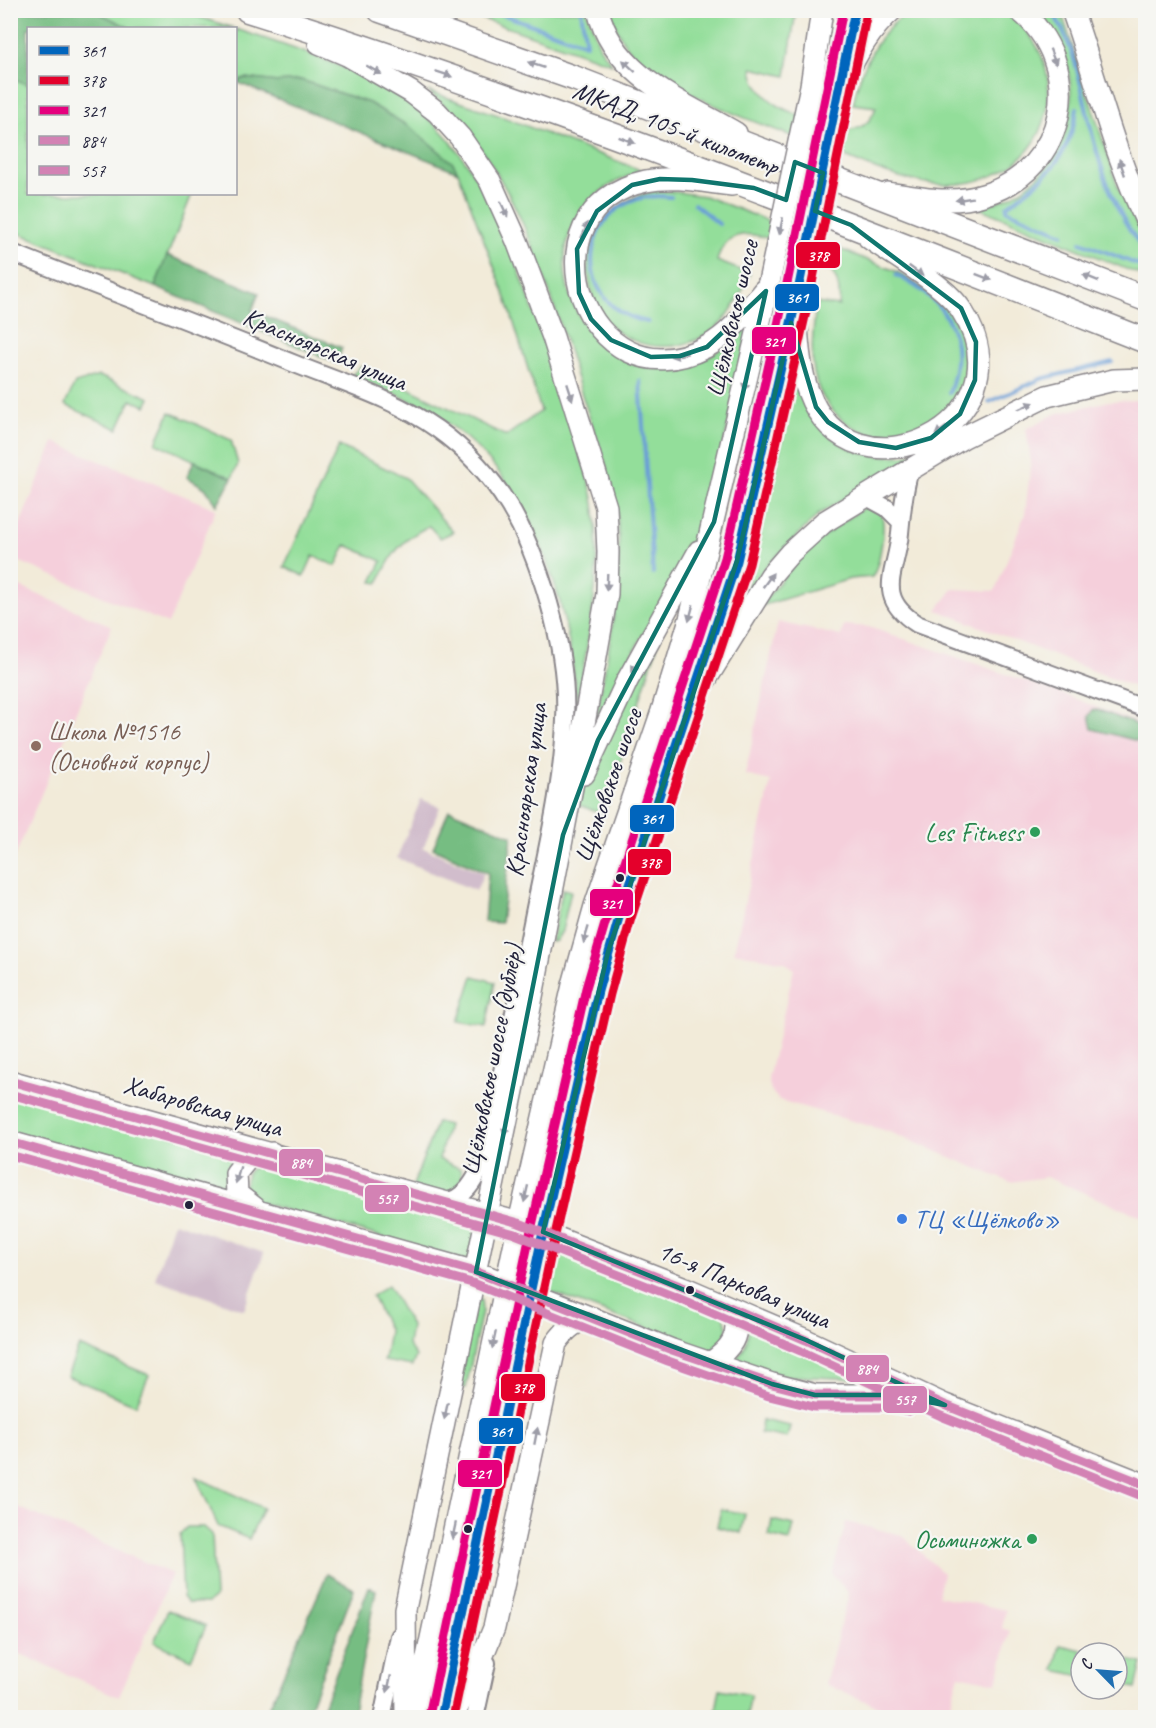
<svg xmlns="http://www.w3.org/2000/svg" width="1156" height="1728" font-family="Caveat,sans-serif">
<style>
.built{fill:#f5cfdb}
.industrial{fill:#d1bdcc}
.green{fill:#93de9a;stroke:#5a806a;stroke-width:1.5}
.forest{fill:#76bd82;stroke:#4c705e;stroke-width:1.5}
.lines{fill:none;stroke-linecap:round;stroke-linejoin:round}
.stream{stroke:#6a9ed6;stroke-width:4}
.minor-casing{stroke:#8a868a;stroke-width:20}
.major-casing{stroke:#8a868a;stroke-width:24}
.highway-casing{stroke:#8a868a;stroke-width:27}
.minor{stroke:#fff;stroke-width:16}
.major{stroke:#fff;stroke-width:21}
.highway{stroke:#fff;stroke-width:24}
.major-bridge-casing{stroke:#8a868a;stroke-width:24;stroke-linecap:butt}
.major-bridge{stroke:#fff;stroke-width:21}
.bus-1-casing{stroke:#f6f6f2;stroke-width:14}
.bus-2-casing{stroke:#f6f6f2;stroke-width:14}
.bus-3-casing{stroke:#f6f6f2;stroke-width:14}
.bus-4-casing{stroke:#f6f6f2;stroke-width:14}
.bus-5-casing{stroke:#f6f6f2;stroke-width:14}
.bus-1{stroke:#0065bd;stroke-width:9}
.bus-2{stroke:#e4002b;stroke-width:9}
.bus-3{stroke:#e5007d;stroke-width:9}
.bus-4{stroke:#d382b4;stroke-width:9}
.bus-5{stroke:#d382b4;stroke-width:9}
.oneway{fill:#9c9ca7}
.marked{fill:none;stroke:#0f766e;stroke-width:4.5;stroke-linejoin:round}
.education-dot{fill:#8d6e63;stroke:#f6f6f2;stroke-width:2}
.leisure-dot{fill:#2e9e5b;stroke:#f6f6f2;stroke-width:2}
.bus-dot{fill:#22223b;stroke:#f6f6f2;stroke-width:2}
.shop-dot{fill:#3f7fe0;stroke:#f6f6f2;stroke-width:2}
.labels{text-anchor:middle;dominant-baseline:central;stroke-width:4.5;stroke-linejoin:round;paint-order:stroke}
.street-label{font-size:26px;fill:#22223b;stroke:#f6f6f2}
.education-label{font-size:26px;fill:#785e54;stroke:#f6f6f2;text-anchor:start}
.leisure-label{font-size:26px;fill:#27864d;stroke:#f6f6f2;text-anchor:end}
.shop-label{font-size:26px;fill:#366cbe;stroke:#f6f6f2;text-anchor:start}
.line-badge{stroke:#f6f6f2;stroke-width:2}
.badge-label{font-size:16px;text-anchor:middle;font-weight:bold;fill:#fff}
</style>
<rect width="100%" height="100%" fill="#f6f6f2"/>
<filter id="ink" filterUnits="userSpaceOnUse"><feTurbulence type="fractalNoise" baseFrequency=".0167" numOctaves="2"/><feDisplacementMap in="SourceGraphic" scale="12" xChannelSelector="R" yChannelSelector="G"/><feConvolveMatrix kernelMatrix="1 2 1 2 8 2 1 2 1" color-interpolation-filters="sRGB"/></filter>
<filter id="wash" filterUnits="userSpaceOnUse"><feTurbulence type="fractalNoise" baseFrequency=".008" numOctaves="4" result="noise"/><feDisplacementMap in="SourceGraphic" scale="24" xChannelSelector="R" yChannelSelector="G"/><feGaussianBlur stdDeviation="1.35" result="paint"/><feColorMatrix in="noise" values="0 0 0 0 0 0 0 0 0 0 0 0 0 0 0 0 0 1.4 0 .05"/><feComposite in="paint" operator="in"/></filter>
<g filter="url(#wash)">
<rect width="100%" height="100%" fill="#f2ebd9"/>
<path class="built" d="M1145 400V691L937 610 953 589 995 591 1025 514 1031 462 1026 429 1055 414 1109 401Z
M54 442 216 509 168 624 11 558V546Z
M11 583 112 626 11 866Z
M778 622 841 636 844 625 869 627 1063 694 1145 726 1146 1037 1143 1044 1146 1046 1145 1218 1046 1177 1010 1182 887 1131 779 1100 771 1091 768 1079 794 969 785 962 734 952 771 781 745 775Z
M11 1504 172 1574 119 1697 11 1650Z
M846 1522 902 1535 943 1573 938 1596 1006 1610 1002 1628 1010 1631 997 1683 959 1675 946 1718 903 1717 825 1684 849 1593 832 1575Z"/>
<path class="industrial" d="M421 799 440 807 423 848 484 873 476 891 397 858Z
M174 1222 264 1253 244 1310 155 1279Z"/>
<path class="green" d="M95 11H180L234 28H130Z
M460 11H587L600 48 612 64Z
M611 11H796L786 76 752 68C756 109 811 119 843 131 860 131 871 123 876 107L853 104C859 71 880 25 913 11 926 6 949 11 963 11 976 11 996 7 1007 14 1059 47 1064 129 1012 165 987 182 956 188 926 183 890 178 857 161 823 148 762 124 696 104 643 63 626 50 616 31 611 11Z
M1037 11H1061L1062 14 1119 190 1145 240V277L979 208C996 202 1014 197 1028 185 1083 142 1084 59 1037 11Z
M236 29C303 52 372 71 428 118 500 180 538 327 567 416 576 446 592 480 595 512 602 579 587 644 576 710 576 673 569 638 560 602 538 526 509 466 442 419 415 400 382 389 352 375L360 367H365L506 436 541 411 507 301 458 172 453 163 410 127 369 103 301 80 277 82 245 78 236 82Z
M10 69 28 76V194H192L155 287 11 230Z
M428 91 498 115 643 171C468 224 623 473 751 320 736 385 725 453 702 515 677 585 629 654 595 722 608 651 626 578 616 506 611 470 594 433 583 398 550 293 517 163 428 91Z
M661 190 705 196 898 272C916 283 938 296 951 314 978 351 968 407 926 429 878 452 823 423 814 372 810 349 814 326 816 303L839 306C841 287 837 275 823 262 791 249 730 208 717 261L750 274C743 290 735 307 723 321 693 354 638 355 608 323 596 311 592 297 589 281 580 233 614 196 661 190Z
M794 374C808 435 854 465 916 454L819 514 764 569 745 595 785 427Z
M99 376 150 398 146 406 131 400 118 429 65 405 75 383Z
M170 412 231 440 238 464 232 478 156 443Z
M339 446 406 478 453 532 440 538 429 526C400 540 391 555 378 583L372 582 382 561 346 545 336 566 313 556 304 576 284 567Z
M870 504C874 507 879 510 881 514 887 525 879 567 872 577L850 579 761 606C795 559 822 534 870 504Z
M659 640 617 772 614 789 603 814 578 805 588 774Z
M563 889 571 891 562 931 556 941 551 942Z
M473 976 495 982 486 1027 458 1022Z
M10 1090 242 1153 227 1167 225 1182 231 1194 11 1134Z
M437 1122 448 1125 439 1159 461 1169C464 1182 459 1187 450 1195L412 1188Z
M263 1159 479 1219 470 1262 251 1200 245 1187 247 1173Z
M555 1246 723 1314C731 1332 726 1338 713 1352L547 1291Z
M388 1285 411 1326 408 1345 416 1356 412 1366 384 1361 389 1331 372 1296Z
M476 1295 481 1299 482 1311 466 1388 459 1387Z
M749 1322 864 1379 786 1376 729 1363C746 1353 748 1340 749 1322Z
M79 1346 149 1375 136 1405 67 1376Z
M762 1420 790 1426 787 1438 760 1433Z
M196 1477 263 1508 249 1539 218 1526Z
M721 1509 745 1514 741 1533 717 1527Z
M772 1520 794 1525 790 1541 769 1536Z
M187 1527H204L212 1534 215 1597 208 1603H188L183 1597 180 1534Z
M168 1610 206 1626 191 1659 154 1642Z
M1060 1645 1096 1653H1081V1676L1054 1670Z
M1117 1658 1142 1663 1136 1688 1117 1684Z
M720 1689 751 1695 747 1715 716 1710Z"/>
<path class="forest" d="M10 11H95L130 28H28V85L11 77Z
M245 78 277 82 301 80 369 103 410 127 453 163 458 172 236 82Z
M167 255 259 293 252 311 342 348 337 363 155 287Z
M194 461 232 478 217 505 205 488 187 477Z
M1093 710H1099L1145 728V743L1092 729 1089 716Z
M449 810 512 836 501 923 484 922 488 873 433 848Z
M327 1574 354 1589 306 1717H265Z
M369 1587 376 1590 352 1717H319Z"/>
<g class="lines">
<path class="stream" d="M490 10 586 44 581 10
M1051 10C1079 51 1082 99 1095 145 1105 182 1121 223 1146 252
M694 204 719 224
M1063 234 1007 210V206C1046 178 1070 158 1077 108
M1081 242 1146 268
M896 275C948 301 969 337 949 393
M648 322C561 306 581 185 671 197
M640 381 653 573
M989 402 1041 379 1112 362"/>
</g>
</g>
<g filter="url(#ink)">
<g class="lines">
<g class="minor-casing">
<path id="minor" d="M10 252C105 290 201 325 295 364 342 383 395 399 437 429 500 474 528 530 549 603 560 641 567 679 565 720 563 787 545 856 532 923 516 1002 500 1082 484 1161 475 1180 465 1200 443 1202
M910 469C904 491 902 510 900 533 897 572 873 596 917 624L1146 709
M865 496 887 508 900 521
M382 1718 399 1636
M475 1718 487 1663"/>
</g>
<g class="major-casing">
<path id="major" d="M598 10C613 76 683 102 736 133
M1072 10C1097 80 1113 153 1146 220
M319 43 347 55 411 92 437 112 460 137 490 181 517 241 553 337 606 507 608 552 607 594 582 735 526 1028 405 1609 406 1718
M846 62 855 10
M842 83C856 56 869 30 892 10
M811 86 822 10
M732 185C704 182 674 175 646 181 516 209 587 409 706 347 730 335 748 310 764 290
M888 193C920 198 952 205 983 195 1068 170 1087 65 1019 10
M797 323C798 345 800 370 808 391 851 510 1034 422 962 311 946 285 894 256 869 238
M705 681 771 575 790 553 824 522 964 437 1047 396 1114 380 1146 379
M584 774 627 681 699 551
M10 1081 519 1223 685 1288 806 1340 945 1405 1146 1485
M10 1142 476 1272 672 1350 772 1384 815 1395H888L917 1400
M255 1208 237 1194 236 1173 249 1157 272 1153
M710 1363C731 1349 741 1336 734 1310
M415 1714 519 1223 573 985 595 906 661 714 690 619 769 282
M441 1718 543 1232 598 991 620 914 737 561 797 294
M452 1718 476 1672 494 1628 556 1343C567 1328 575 1321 593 1318"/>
</g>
<g class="highway-casing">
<path id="highway" d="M248 10C553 106 849 224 1146 341
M380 10 574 78 1146 299"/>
</g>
<use href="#minor" class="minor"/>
<use href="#major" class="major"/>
<use href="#highway" class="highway"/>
<g class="major-bridge-casing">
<path id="major-bridge" d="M769 282 811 86
M797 294 839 98"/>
</g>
<use href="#major-bridge" class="major-bridge"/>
<g class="bus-1-casing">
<path id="bus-1" d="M441 1718 543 1232 598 991 620 914 737 561 796 301 855 10"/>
</g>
<g class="bus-2-casing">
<path id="bus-2" d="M453 1718 555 1235 610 994 631 918 749 564 808 303 867 12"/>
</g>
<g class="bus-3-casing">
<path id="bus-3" d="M429 1716 531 1230 586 988 609 910 725 558 784 298 843 10"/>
</g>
<g class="bus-4-casing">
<path id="bus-4" d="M10 1081 519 1223 685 1288 806 1340 945 1405 1146 1485
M10 1142 476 1272 672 1350 772 1384 815 1395H888L911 1399"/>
</g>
<g class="bus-5-casing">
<path id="bus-5" d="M10 1094 515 1234 680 1299 801 1351 941 1416 1142 1496
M10 1155 472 1283 668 1361 769 1396 814 1407H887L909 1411"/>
</g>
<use href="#bus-1" class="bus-1"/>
<use href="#bus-2" class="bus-2"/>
<use href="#bus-3" class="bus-3"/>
<use href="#bus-4" class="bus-4"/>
<use href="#bus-5" class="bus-5"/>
</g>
<defs><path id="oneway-solid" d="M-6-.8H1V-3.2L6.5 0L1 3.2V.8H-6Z" transform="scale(1.5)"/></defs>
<g class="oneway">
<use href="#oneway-solid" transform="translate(1053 57) rotate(69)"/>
<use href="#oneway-solid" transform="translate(536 65) rotate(-161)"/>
<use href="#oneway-solid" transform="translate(629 66) rotate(-137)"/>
<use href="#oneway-solid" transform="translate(374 70) rotate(30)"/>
<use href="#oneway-solid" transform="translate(444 74) rotate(19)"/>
<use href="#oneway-solid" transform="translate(627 140) rotate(21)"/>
<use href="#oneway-solid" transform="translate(1122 167) rotate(-109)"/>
<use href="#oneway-solid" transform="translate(964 199) rotate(171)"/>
<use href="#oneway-solid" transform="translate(504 209) rotate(65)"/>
<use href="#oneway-solid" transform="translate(781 226) rotate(102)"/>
<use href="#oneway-solid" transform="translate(585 230) rotate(-65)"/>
<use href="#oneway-solid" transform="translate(916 271) rotate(36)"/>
<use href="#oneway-solid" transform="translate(984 277) rotate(21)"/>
<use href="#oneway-solid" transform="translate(1091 278) rotate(-158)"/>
<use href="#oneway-solid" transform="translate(679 355) rotate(170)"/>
<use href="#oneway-solid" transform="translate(746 382) rotate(103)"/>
<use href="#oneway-solid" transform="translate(570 392) rotate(72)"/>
<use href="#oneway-solid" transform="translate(1026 406) rotate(-24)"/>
<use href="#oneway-solid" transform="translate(942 430) rotate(143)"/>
<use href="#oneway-solid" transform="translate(768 580) rotate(-54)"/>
<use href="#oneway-solid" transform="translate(607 582) rotate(92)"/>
<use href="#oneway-solid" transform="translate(691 613) rotate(105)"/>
<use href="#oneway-solid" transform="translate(636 665) rotate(119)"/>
<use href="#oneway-solid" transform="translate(586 935) rotate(107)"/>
<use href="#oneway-solid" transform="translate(506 1127) rotate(101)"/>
<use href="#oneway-solid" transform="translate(238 1175) rotate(105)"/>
<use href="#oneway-solid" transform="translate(526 1194) rotate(103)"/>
<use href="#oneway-solid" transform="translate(494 1340) rotate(102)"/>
<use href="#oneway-solid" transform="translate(446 1411) rotate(102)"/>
<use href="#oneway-solid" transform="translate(536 1436) rotate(-79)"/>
<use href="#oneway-solid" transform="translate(454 1531) rotate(102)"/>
<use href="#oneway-solid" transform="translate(389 1684) rotate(102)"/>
</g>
</g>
<path class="marked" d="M795 162 823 173 815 211 851 225 961 308 976 342 975 380 960 414 931 438 896 448 859 442 828 422 816 407 791 323 737 561 608 952 543 1232 806 1340 945 1405 888 1395H815L772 1384 476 1272 563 835 598 740 714 522 766 291 707 347 680 356 651 357 611 340 591 319 579 293 577 249 597 211 632 185 660 179 692 180 754 188 786 200Z"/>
<circle class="education-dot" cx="36" cy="746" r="6"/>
<g class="leisure-dot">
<circle cx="1035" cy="832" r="6"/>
<circle cx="1032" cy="1539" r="6"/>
</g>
<g class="bus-dot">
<circle cx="620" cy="878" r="5"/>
<circle cx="189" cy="1205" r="5"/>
<circle cx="690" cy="1290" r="5"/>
<circle cx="468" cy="1529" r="5"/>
</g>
<circle class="shop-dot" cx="902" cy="1219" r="6"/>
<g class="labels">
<g class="street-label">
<text transform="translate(676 128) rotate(21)">МКАД, 105-й километр</text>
<text transform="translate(732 318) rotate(-77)">Щёлковское шоссе</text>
<text transform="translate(325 349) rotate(23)">Красноярская улица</text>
<text transform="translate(608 785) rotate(-71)">Щёлковское шоссе</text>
<text transform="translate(526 790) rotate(-82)">Красноярская улица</text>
<text transform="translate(492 1059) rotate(-79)">Щёлковское шоссе (дублёр)</text>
<text transform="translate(203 1106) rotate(16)">Хабаровская улица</text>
<text transform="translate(744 1285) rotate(23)">16-я Парковая улица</text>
</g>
<g class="education-label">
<text x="48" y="731">Школа №1516<tspan x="48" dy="30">(Основной корпус)</tspan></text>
</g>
<g class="leisure-label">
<text x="1023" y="832">Les Fitness</text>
<text x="1020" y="1539">Осьминожка</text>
</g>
<g class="shop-label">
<text x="914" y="1219">ТЦ «Щёлково»</text>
</g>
</g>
<g class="line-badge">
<rect x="795" y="241" width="46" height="28" rx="6" fill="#e4002b"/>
<rect x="774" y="283" width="46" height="29" rx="6" fill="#0065bd"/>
<rect x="751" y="326" width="46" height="29" rx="6" fill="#e5007d"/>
<rect x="629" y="804" width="46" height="29" rx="6" fill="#0065bd"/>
<rect x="627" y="848" width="45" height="28" rx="6" fill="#e4002b"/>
<rect x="589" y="888" width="45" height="29" rx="6" fill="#e5007d"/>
<rect x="278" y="1148" width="46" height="29" rx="6" fill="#d382b4"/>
<rect x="364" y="1184" width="46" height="29" rx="6" fill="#d382b4"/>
<rect x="845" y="1354" width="45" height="29" rx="6" fill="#d382b4"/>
<rect x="500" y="1373" width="46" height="29" rx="6" fill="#e4002b"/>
<rect x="882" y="1385" width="46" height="29" rx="6" fill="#d382b4"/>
<rect x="478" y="1417" width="46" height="28" rx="6" fill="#0065bd"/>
<rect x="457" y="1459" width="46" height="29" rx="6" fill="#e5007d"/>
</g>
<g class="badge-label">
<text x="818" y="261">378</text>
<text x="797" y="303">361</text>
<text x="774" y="347">321</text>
<text x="652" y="824">361</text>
<text x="650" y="868">378</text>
<text x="611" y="909">321</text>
<text x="301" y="1168">884</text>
<text x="387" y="1204">557</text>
<text x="867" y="1374">884</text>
<text x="523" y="1393">378</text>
<text x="905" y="1405">557</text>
<text x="501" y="1437">361</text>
<text x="480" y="1479">321</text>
</g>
<rect width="1156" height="1728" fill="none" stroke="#f6f6f2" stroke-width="36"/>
<rect x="27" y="27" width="210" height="168" fill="#f6f6f2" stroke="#a1a1a9" stroke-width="1.5"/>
<rect x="39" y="46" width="30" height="9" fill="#0065bd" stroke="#a1a1a9" stroke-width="1.5"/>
<text x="81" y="57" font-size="18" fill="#22223b">361</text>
<rect x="39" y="76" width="30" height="9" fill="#e4002b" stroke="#a1a1a9" stroke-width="1.5"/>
<text x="81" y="87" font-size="18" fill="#22223b">378</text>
<rect x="39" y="106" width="30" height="9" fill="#e5007d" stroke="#a1a1a9" stroke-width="1.5"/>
<text x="81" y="117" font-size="18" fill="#22223b">321</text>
<rect x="39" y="136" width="30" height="9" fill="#d382b4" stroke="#a1a1a9" stroke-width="1.5"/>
<text x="81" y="147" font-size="18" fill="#22223b">884</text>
<rect x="39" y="166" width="30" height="9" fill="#d382b4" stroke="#a1a1a9" stroke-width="1.5"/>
<text x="81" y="177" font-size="18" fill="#22223b">557</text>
<g transform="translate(1099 1671) rotate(295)"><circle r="28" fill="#f6f6f2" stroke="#a1a1a9" stroke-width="1.5"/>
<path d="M0-4.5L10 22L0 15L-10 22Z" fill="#1f6fb2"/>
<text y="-9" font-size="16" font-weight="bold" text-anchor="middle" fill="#22223b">С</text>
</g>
</svg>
